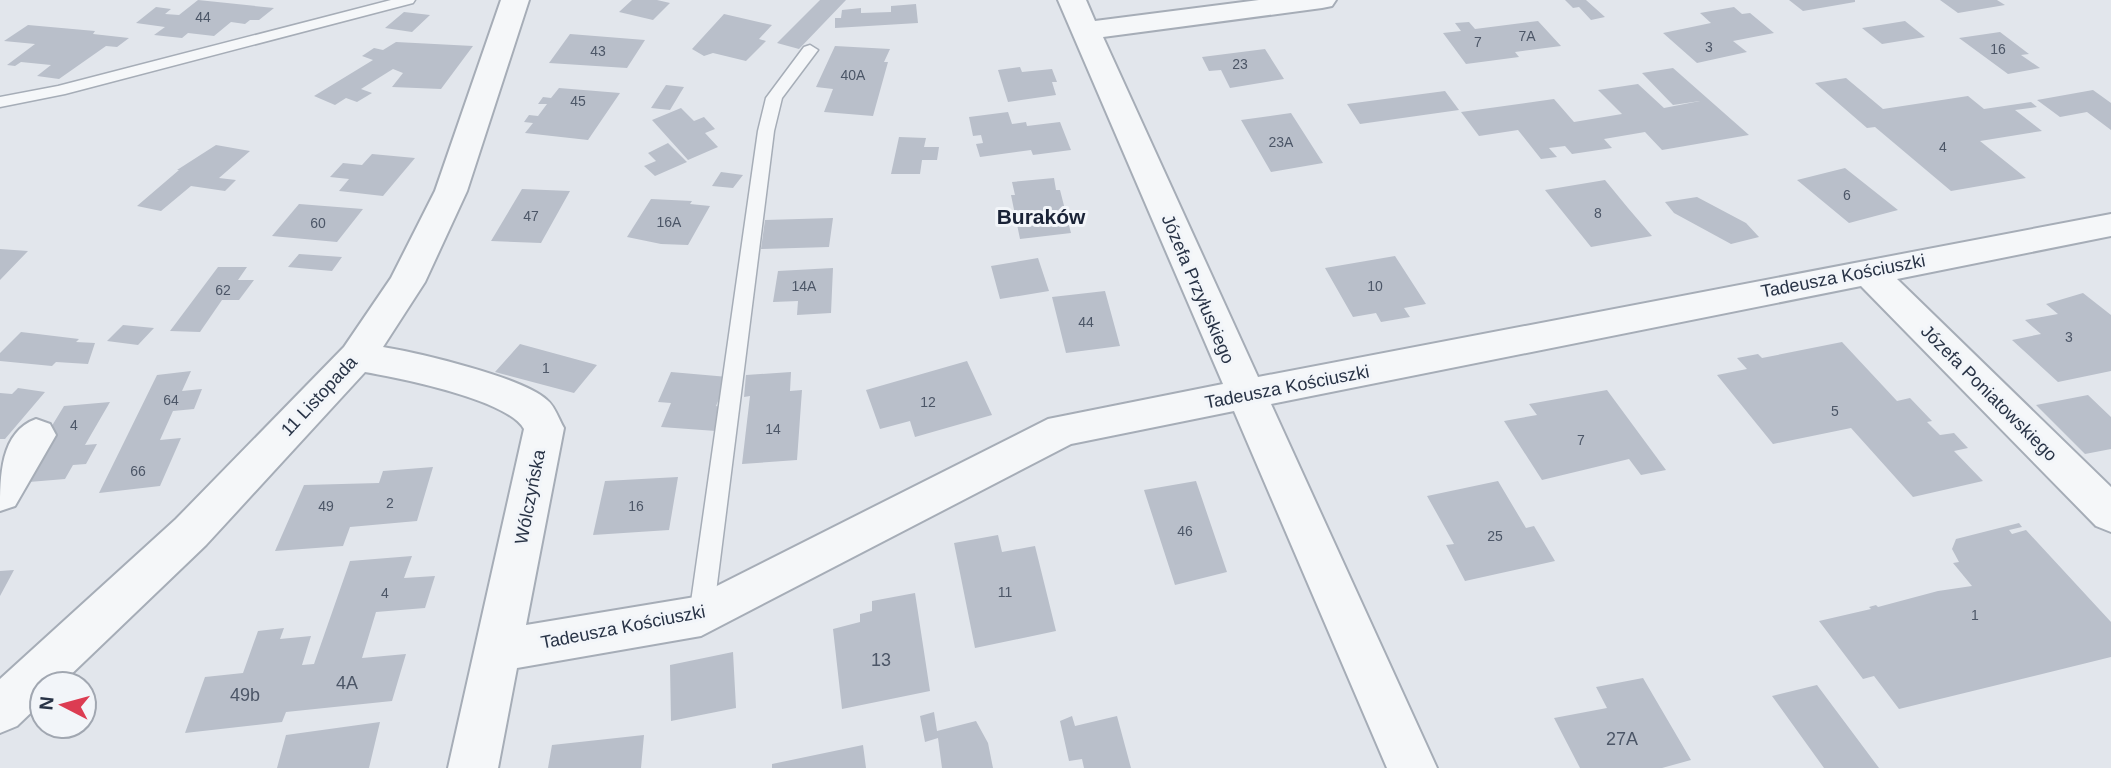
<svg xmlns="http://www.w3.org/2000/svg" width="2111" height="768" font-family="Arial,sans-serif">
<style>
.building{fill:#b9bfca}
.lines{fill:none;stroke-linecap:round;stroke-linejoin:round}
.lane-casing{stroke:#a6adb7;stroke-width:3}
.street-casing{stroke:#a6adb7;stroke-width:4}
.lane{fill:#f5f7f9;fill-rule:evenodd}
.street{fill:#f5f7f9;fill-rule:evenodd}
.labels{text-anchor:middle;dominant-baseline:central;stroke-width:6;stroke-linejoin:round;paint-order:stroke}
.number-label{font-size:14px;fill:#4c5667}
.street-label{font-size:18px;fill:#283346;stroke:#f2f5f9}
.near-number-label{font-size:18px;fill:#4c5667}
.quarter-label{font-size:21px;font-weight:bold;fill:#1a2337;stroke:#f2f5f9}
</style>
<rect width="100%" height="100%" fill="#e2e6ec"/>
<path class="building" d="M198 0 274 8 259 20H250L245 24 231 22 214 36 188 33 182 38 154 35 165 27 136 23 156 7 171 9 165 14 179 15Z
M632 0H657L670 3 653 20 619 12Z
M820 0H846L799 49 777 43Z
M1565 0H1586L1605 17 1591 20 1579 7 1573 8Z
M1789 0H1855V2L1803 11Z
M1940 0H1997L2005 5 1958 13Z
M916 4 918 23 835 28V18H841L842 10 861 8V13L891 12V6Z
M1734 7 1742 14 1750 13 1774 33 1733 41 1747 52 1697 63 1663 33 1711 23 1700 13Z
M404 12 430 15 412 32 385 28Z
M724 14 772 25 759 39 766 41 746 61 713 53 704 56 692 49Z
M1538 21 1561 46 1515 52 1519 57 1466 64 1443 33 1461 31 1455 23 1469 22 1475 29Z
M1905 21 1925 37 1882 44 1862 28Z
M28 25 95 31 93 34 129 38 117 47 106 46 59 79 37 76 51 65 21 62 15 66 7 65 35 44 4 41Z
M2000 32 2029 54 2021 55 2040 68 2008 74 1959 38Z
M570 34 645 40 627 68 549 63Z
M396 42 473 46 441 89 392 87 403 73 393 69 361 89 372 93 357 102 346 98 335 105 314 96 373 60 362 56 374 48 383 50Z
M835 46 890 49 884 62H888L873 116 824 112 833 89 816 87Z
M1265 49 1284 79 1230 88 1221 70 1209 71 1202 57Z
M1020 67 1022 72 1052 69 1057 82H1052L1056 95 1008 102 998 70Z
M1673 68 1749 135 1662 150 1645 132 1604 139 1612 148 1572 154 1565 146 1549 148 1557 157 1541 159 1518 130 1479 136 1461 112 1554 99 1574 122 1622 114 1598 90 1638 84 1664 108 1700 101 1673 105 1642 73Z
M1846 78 1883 109 1968 96 1984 109 2031 102 2037 107 2015 110 2042 131 1980 141 2026 178 1951 191 1875 127 1867 128 1815 83Z
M666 85 684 87 670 110 651 108Z
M559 88 620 93 588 140 525 133 533 123 524 122 529 115 538 116 547 104H538L543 97 551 98Z
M2093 90 2111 103V130L2087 112 2060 117 2037 100Z
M1445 91 1459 110 1360 124 1347 104Z
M681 108 694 121 704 117 715 129 705 133 718 147 688 160 652 120Z
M1008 112 1012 124 1026 122 1027 126 1060 122 1071 150 1033 155 1031 150 980 157 976 144 983 143 981 135 973 136 969 117Z
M1291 113 1323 163 1271 172 1241 120Z
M899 137 926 138 924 147H939L937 160H922L920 174H891Z
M668 143 687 162 655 176 644 166 656 161 648 153Z
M216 145 250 151 219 178 236 180 225 191 191 186 161 211 137 206 179 170H177Z
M372 154 415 158 383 196 339 191 349 179 330 177 343 163 362 165Z
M1845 168 1898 210 1849 223 1797 180Z
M721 172 743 175 733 188 712 186Z
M1054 178 1056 190H1060L1071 233 1020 239 1011 195H1015L1012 182Z
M1605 180 1628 208 1652 236 1591 247 1545 190Z
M522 189 570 191 541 243 491 241Z
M1697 197 1746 223 1759 237 1731 244 1674 213 1665 202Z
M651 199 692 201 690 204 710 206 688 245 661 244 627 237Z
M299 204 363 209 337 242 272 236Z
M833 218 829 247 761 249 765 220Z
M0 249 28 251 0 280Z
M299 254 342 257 332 271 288 267Z
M1395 256 1426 304 1404 308 1410 317 1381 322 1376 313 1353 317 1325 268Z
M1038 258 1049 291 1000 299 991 266Z
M218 267H247L238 280H254L239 300H222L200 332 170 331Z
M833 268 831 313 797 315 798 301 773 302 778 271Z
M1105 291 1120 346 1066 353 1052 297Z
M2083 293 2111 315V371L2058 382 2012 340 2041 334 2025 320 2058 314 2046 304Z
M123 325 154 328 138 345 107 341Z
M21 332 79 339 76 342 95 343 88 364 56 362 52 366 0 361V353Z
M1842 342 1897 401 1910 398 1932 421 1927 422 1940 435 1954 433 1968 448 1954 451 1983 481 1913 497 1851 428 1773 444 1717 375 1747 369 1737 358 1758 354 1762 358Z
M520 344 597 365 574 393 495 372Z
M967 361 992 415 915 437 910 421 880 429 866 390Z
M191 371 182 391 202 389 194 409 173 411 160 440 181 438 160 486 99 493 157 375Z
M671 372 728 377 716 406 720 407 716 431 661 427 671 403 658 402Z
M791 372 790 391 802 390 797 460 742 464 750 396 744 397 746 375Z
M18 388 45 392 5 439H0V393L12 394Z
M1607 390 1666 470 1641 475 1629 459 1542 480 1504 421 1537 415 1529 404Z
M2088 395 2111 417V449L2085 454 2036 405Z
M110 402 85 445 97 444 86 464 73 465 65 479 17 483 64 406Z
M433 467 417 521 350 527 343 546 275 551 304 485 379 483 383 471Z
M678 477 669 530 593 535 605 481Z
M1196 481 1227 572 1175 585 1144 490Z
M1498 481 1526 528 1534 526 1555 561 1465 581 1446 545 1454 544 1427 496Z
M2019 523 2022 527 2009 530 2012 534 2026 530 2111 622V657L1899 709 1874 676 1863 679 1819 621 1871 609 1869 607 1876 605 1878 607 1938 591 1972 586 1953 563 1959 562 1952 549 1956 539Z
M998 535 1002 552 1035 546 1056 631 975 648 954 543Z
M412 556 404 578 435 576 425 608 376 612 362 658 406 654 392 701 286 712 282 722 185 733 205 677 243 673 258 631 284 628 280 639 311 636 302 665 314 664 350 561Z
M14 570 0 596V571Z
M915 593 930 691 842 709 833 629 860 622V614L872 611V601Z
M733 652 736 708 671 721 670 665Z
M1643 678 1691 760 1662 768H1580L1554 718 1607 708 1596 687Z
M1817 685 1879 768H1824L1772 696Z
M934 712 937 731 976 721 988 743 993 768H942L938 738 925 742 920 716Z
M1072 716 1075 726 1117 716 1131 768H1084L1082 759 1069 761 1060 721Z
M380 722 369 768H277L286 735Z
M644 735 641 768H548L552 745Z
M863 745 866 768H772V764Z"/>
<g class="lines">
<g class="lane-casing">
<path id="lane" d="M391 0H415L413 3 65 94 0 107V97L58 86Z
M810 45 818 50 782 98 774 131 713 616 710 624 701 627 692 624 689 616 758 131 766 98 804 47Z"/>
</g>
<g class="street-casing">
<path id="street" d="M501 0H529L467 191 425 282 383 347C419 353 522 377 547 400 555 406 559 420 564 428L526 625 695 597 1048 419 1223 384 1058 0H1086L1095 21 1259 0H1336L1332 6 1322 8 1103 37 1258 377 2111 214V236L1897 279 2111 487V532L2096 526 1861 286 1271 404 1437 768H1387L1234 411 1071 444 701 636 517 668 498 768H448L524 429C507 399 399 378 365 372L206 545 61 684H42V702L17 726 0 733V679L176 519 344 347 391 278 435 191Z
M36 419 50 424 56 435 15 506 0 511C0 477 0 432 36 419Z"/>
</g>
<use href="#lane" class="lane"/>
<use href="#street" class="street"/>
</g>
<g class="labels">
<g class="number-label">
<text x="203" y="17">44</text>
<text x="1527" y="36">7A</text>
<text x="1478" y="42">7</text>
<text x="1709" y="47">3</text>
<text x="1998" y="49">16</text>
<text x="598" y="51">43</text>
<text x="1240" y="64">23</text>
<text x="853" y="75">40A</text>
<text x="578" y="101">45</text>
<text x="1281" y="142">23A</text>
<text x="1943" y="147">4</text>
<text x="1847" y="195">6</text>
<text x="1598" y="213">8</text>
<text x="531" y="216">47</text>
<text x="669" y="222">16A</text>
<text x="318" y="223">60</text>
<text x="804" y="286">14A</text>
<text x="1375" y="286">10</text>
<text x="223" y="290">62</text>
<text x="1086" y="322">44</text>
<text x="2069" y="337">3</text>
<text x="546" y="368">1</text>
<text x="171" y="400">64</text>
<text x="928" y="402">12</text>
<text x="1835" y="411">5</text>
<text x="74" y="425">4</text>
<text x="773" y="429">14</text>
<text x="1581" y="440">7</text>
<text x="138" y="471">66</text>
<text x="390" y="503">2</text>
<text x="326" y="506">49</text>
<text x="636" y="506">16</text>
<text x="1185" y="531">46</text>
<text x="1495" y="536">25</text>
<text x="1005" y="592">11</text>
<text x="385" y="593">4</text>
<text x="1975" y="615">1</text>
</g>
<g class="street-label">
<text transform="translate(1843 276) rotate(-11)">Tadeusza Kościuszki</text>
<text transform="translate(1198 289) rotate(67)">Józefa Przyłuskiego</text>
<text transform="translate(1287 387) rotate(-11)">Tadeusza Kościuszki</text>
<text transform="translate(1989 393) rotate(45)">Józefa Poniatowskiego</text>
<text transform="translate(319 396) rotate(-47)">11 Listopada</text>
<text transform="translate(530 497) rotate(-79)">Wólczyńska</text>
<text transform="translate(623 627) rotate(-11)">Tadeusza Kościuszki</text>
</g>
<g class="near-number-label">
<text x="881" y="660">13</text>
<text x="347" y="683">4A</text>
<text x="245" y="695">49b</text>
<text x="1622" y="739">27A</text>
</g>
<g class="quarter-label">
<text x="1041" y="216">Buraków</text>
</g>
</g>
<g transform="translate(63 705) rotate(276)"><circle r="33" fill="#f2f5f9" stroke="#a1a7b1" stroke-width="2"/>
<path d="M0-5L12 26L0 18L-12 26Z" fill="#dc3c52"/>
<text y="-10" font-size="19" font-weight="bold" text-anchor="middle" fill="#283346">N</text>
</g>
</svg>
